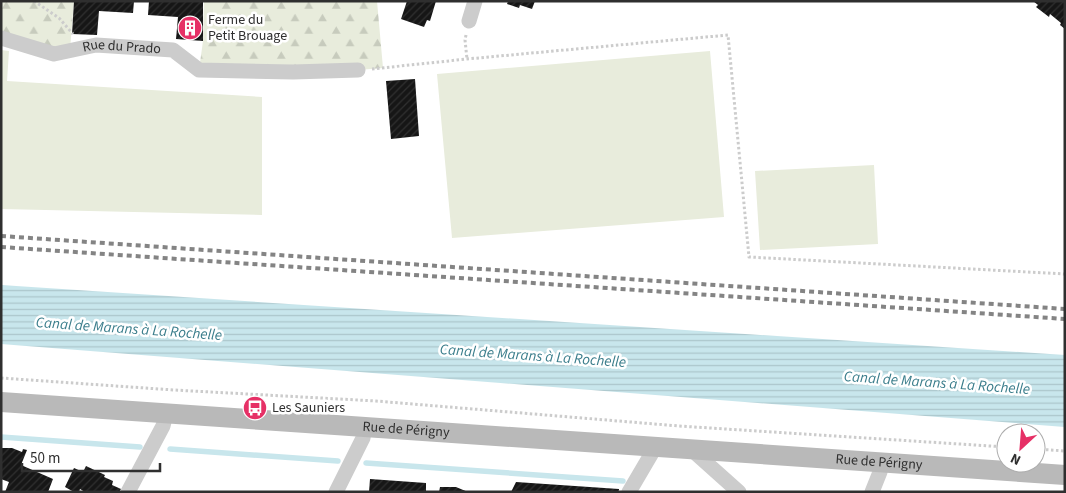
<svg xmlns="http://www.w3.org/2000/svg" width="1066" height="493" font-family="'Source Sans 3',sans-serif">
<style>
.green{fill:#e8ecdc}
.forest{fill:url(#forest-firs)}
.water{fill:url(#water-rules)}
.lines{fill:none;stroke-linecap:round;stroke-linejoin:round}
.stream{stroke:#c8e6ec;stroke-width:5.5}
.building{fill:url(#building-hatch)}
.path{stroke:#ccc;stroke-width:3;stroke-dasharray:2.5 2.5;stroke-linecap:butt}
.street{stroke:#ccc;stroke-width:15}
.secondary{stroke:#b9b9b9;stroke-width:20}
.rail{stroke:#848484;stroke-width:4;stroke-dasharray:5 4;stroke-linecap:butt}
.labels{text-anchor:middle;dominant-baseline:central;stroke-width:5;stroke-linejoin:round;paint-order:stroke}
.poi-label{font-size:14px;fill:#2f2f2f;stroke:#fff;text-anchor:start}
.street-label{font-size:14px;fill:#2f2f2f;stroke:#fff}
.water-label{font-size:15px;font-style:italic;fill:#3a7d8b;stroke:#fff}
</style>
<defs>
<pattern id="forest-firs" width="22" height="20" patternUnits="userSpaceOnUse" patternTransform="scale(1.25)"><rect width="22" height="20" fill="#e8ecdc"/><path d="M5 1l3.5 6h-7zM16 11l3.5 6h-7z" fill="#c7cbbd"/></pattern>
<pattern id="water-rules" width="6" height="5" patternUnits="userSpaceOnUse" patternTransform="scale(1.25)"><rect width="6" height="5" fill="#c8e6ec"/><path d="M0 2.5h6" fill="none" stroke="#acc6cb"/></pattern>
<pattern id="building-hatch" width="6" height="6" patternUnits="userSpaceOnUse" patternTransform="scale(1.25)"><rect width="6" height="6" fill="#161616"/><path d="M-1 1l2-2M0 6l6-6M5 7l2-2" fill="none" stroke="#303030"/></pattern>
</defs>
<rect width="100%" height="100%" fill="#fff"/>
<path class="green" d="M1 50 9 51 7 81 262 97V215L1 209Z
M710 51 724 217 452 238 437 74Z
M874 165 878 244 760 250 755 171Z"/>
<path class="forest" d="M1 1H74L70 50 1 38Z
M204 1H377L383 68 358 70H199L203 41Z"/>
<path class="water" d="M1 285 1065 355V427L1 344Z"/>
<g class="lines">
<path class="stream" d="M1 437 140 447
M170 449 338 461
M366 463 623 481"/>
</g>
<path class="building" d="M74 1H134L133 13 99 11 97 35 72 34Z
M149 1H203V41L176 39 178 17 148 15Z
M407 1H436L430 21 427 20 424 27 401 19Z
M508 1H535L532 9 520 5 519 8 507 4Z
M1033 1H1065V29L1060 25 1061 23 1050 14 1049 17 1036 7 1038 5Z
M415 79 419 136 391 139 386 81Z
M1 448H12L22 452 23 449 27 450 21 465 53 479 48 492H21L19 491 18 492H5L9 482 1 479Z
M86 466 105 475 104 477 113 481 112 485 121 489 119 492H85L80 489 79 492H74L65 487 74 468 83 472Z
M370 479 426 483V492H369Z
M516 482 619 489V490L618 492H511Z
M440 487H456L468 492H439Z"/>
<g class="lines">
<path class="path" d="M34 1 59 18 73 34
M466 35 465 40 467 59
M372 69 467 59 728 35 749 257 1065 274
M1 378 174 390 376 401 679 426 1006 447
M1036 449 1065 451"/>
<g class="street">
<path d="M469 21 475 1"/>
<path id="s1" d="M1 38 54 54 96 45 173 50 199 70 293 72 358 70"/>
<path d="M692 450 739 492"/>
<path d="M128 492 163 426 166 414"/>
<path d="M336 492 363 438 365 426"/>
<path d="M629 492 656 446"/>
<path d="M872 492 880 472 881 463"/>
</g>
<path class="secondary" id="s2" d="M1 402 1065 475"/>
<path class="rail" d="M1 236 1065 309
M1 247 1065 319"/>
</g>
<defs>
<g id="building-disc" transform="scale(1.25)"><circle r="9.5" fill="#e63066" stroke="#fff"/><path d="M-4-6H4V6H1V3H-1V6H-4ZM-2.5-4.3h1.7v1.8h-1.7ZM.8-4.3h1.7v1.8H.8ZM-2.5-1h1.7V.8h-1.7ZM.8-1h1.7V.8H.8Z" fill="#fff"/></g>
<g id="bus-disc" transform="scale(1.25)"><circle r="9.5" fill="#e63066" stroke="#fff"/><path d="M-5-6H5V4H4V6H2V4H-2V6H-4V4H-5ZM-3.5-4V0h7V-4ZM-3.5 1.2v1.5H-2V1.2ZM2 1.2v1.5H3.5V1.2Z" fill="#fff"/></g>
</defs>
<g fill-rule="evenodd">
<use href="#building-disc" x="190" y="28"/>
<use href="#bus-disc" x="255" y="408"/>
</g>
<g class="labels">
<g class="poi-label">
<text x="208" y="20">Ferme du<tspan x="208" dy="16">Petit Brouage</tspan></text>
<text x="272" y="408">Les Sauniers</text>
</g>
<g class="street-label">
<text stroke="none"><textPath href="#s1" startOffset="124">Rue du Prado</textPath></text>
<text stroke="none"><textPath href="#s2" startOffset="406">Rue de Périgny</textPath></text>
<text stroke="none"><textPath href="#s2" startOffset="880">Rue de Périgny</textPath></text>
</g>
<g class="water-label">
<text transform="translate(129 329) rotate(4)">Canal de Marans à La Rochelle</text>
<text transform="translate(533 356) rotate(4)">Canal de Marans à La Rochelle</text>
<text transform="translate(937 383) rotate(4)">Canal de Marans à La Rochelle</text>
</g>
</g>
<rect width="1066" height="493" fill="none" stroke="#2f2f2f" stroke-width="5"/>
<g transform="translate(1021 448) rotate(206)"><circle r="24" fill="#ffffff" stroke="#acacac"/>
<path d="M0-4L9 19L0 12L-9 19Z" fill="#e63066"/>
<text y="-8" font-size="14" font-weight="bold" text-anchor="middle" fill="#2f2f2f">N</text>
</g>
<path d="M22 463v8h138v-8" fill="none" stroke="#2f2f2f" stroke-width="2.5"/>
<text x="30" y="463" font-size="15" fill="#2f2f2f" stroke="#ffffff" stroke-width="4" paint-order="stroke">50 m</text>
</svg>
